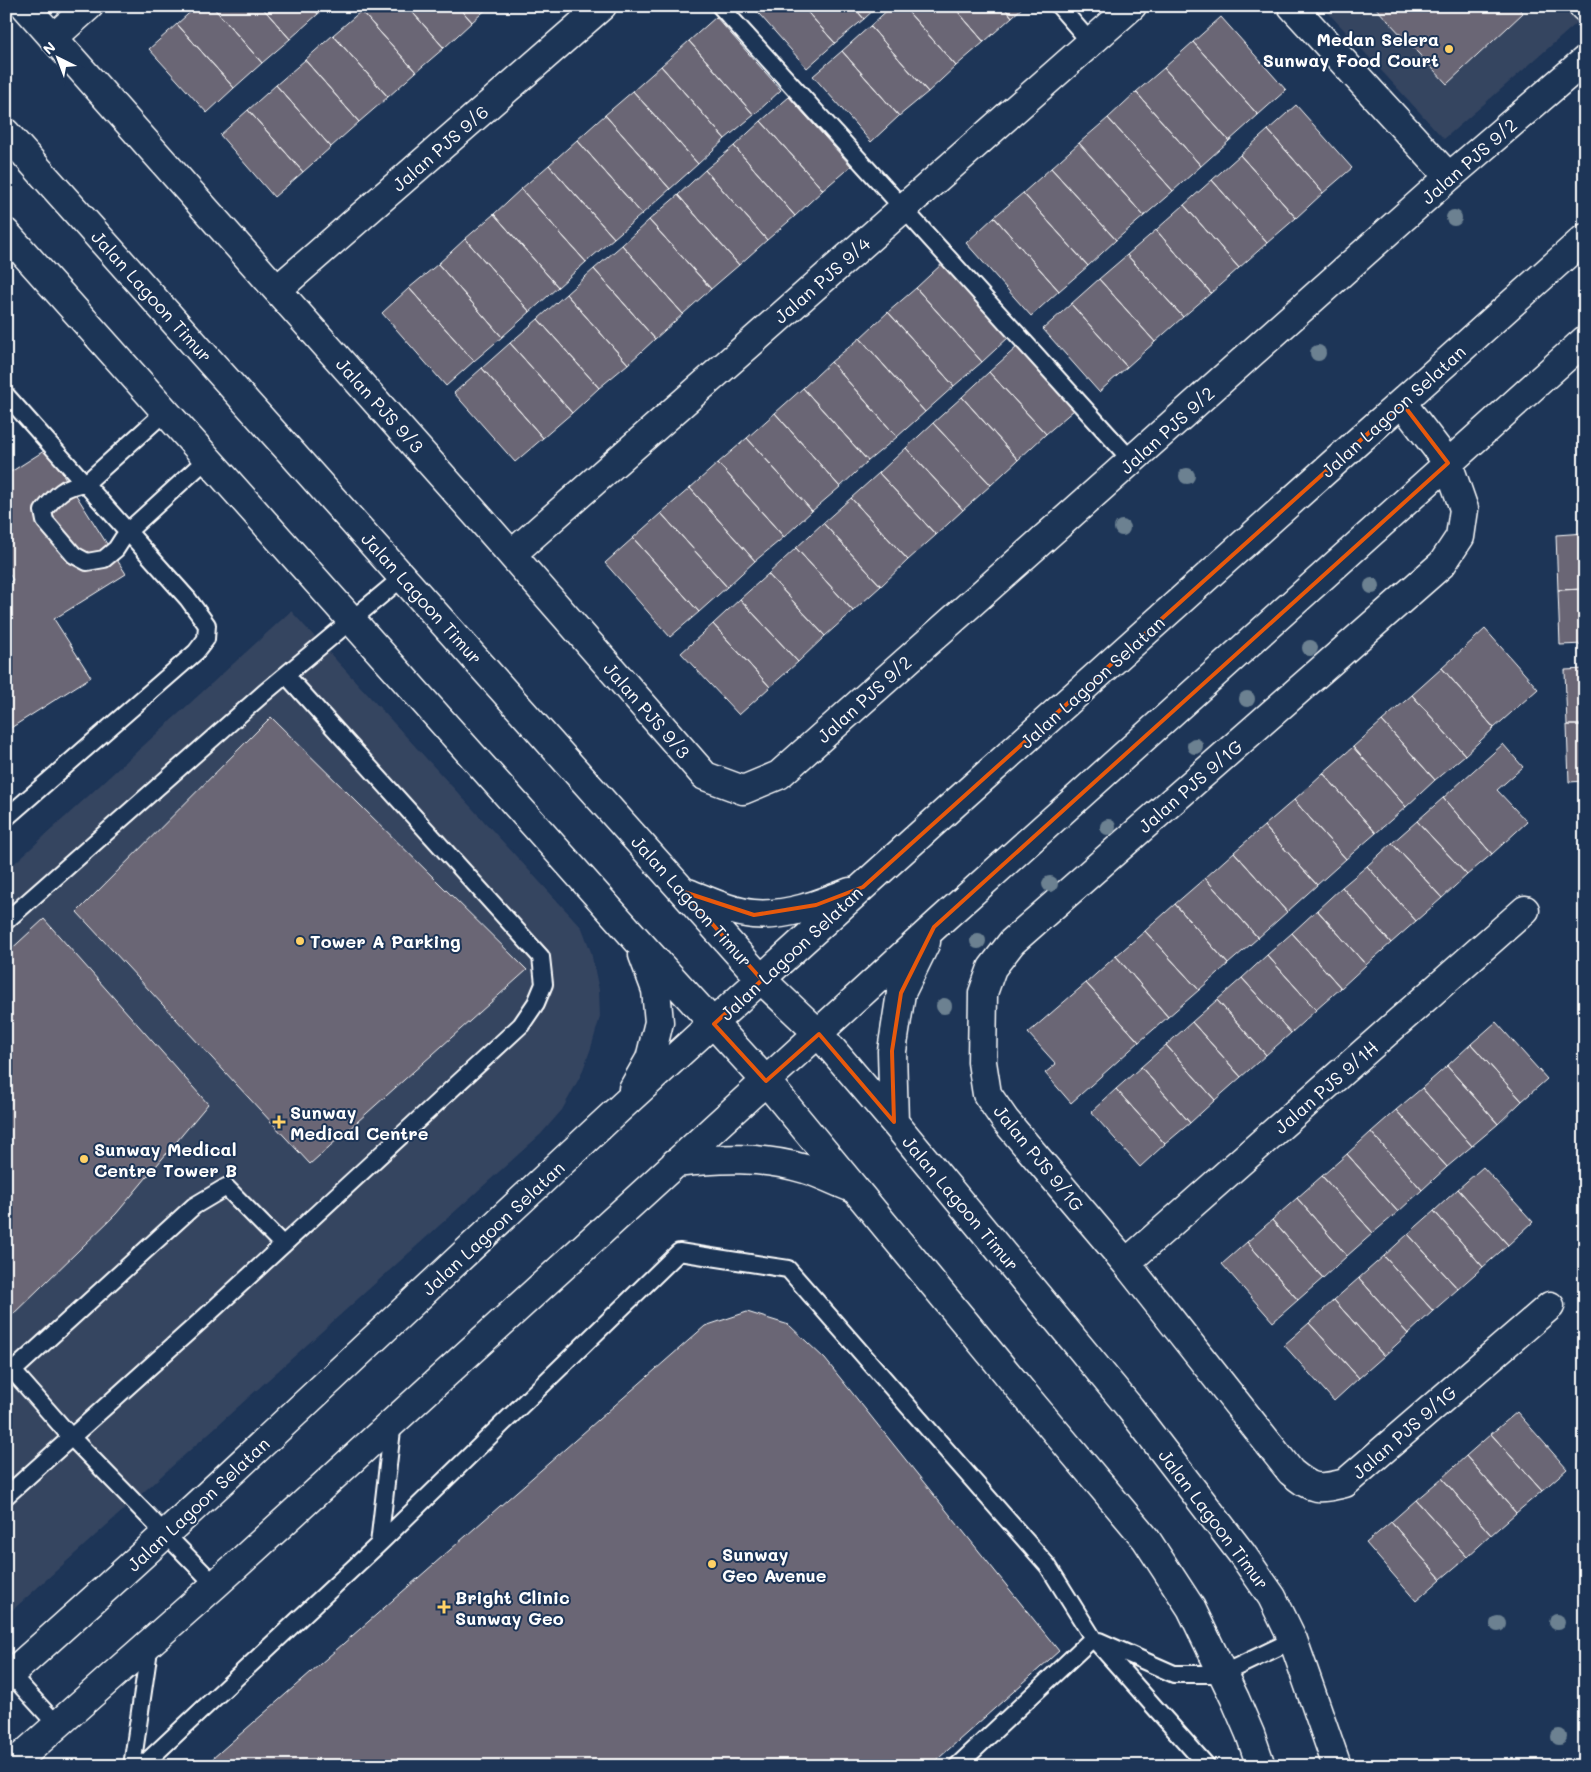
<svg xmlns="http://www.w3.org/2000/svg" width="1591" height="1772" font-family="Mali,sans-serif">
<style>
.built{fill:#344460}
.building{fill:#6a6675;stroke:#fff}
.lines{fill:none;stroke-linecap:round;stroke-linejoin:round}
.lane-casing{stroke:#fff;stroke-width:20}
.street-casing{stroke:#fff;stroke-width:31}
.secondary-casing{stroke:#fff;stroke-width:31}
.lane{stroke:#1d3557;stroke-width:16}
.street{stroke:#1d3557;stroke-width:28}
.secondary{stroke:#1d3557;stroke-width:28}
.tree{fill:#6c8191}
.marked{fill:none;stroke:#e8590c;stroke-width:4;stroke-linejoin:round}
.poi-dot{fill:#ffd166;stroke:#1d3557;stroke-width:2}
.labels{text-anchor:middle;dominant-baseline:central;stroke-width:4;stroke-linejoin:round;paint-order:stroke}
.poi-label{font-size:18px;font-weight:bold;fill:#fff;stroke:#1d3557;text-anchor:start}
.street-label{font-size:18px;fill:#fff;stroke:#1d3557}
</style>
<rect width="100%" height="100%" fill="#1d3557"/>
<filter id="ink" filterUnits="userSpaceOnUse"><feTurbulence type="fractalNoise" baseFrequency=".02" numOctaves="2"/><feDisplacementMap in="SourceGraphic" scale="10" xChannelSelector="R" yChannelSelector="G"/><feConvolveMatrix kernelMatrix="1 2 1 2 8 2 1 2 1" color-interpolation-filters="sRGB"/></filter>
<g filter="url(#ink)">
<path class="built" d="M1322 6H1585V16L1444 139Z
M291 611 582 928 591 952 599 990 600 1017 591 1048 581 1075 562 1110 541 1134 6 1616V871Z"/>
<path class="building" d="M197 6H212L262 63 234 88 177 24Z
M212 6H261L290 39 262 63Z
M261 6H311L318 14 290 39Z
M311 6H327L318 14Z
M366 6H407L444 48 416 72 361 11Z
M407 6H458L472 22 444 48Z
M458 6H490L472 22Z
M752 6H802L835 43 807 68Z
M802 6H853L864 19 835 43Z
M853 6H878L864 19Z
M892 6H903L956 66 928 92 870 26Z
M903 6H953L984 42 956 66Z
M953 6H1003L1012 17 984 42Z
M1003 6H1024L1012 17Z
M1374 6H1516L1523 13 1447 84Z
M361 11 416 72 388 97 333 35Z
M716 17 781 90 754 115 689 41Z
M1221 17 1286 90 1258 115 1193 42Z
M177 24 234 88 207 113 149 49Z
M870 26 928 92 899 116 842 51Z
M333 35 388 97 359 122 305 60Z
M689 41 754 115 725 139 661 66Z
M1193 42 1258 115 1229 141 1164 68Z
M842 51 899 116 871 142 813 76Z
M305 60 359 122 331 147 276 85Z
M661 66 725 139 698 164 633 91Z
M1164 68 1229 141 1201 166 1136 92Z
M276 85 331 147 303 172 248 110Z
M633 91 698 164 670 189 605 115Z
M1136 92 1201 166 1173 191 1108 118Z
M789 97 851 166 823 190 761 121Z
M1296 105 1352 168 1323 193 1268 130Z
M248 110 303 172 274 197 220 135Z
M605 115 670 189 642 214 577 140Z
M1108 118 1173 191 1144 216 1079 143Z
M761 121 823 190 795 216 734 146Z
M1268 130 1323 193 1296 218 1240 155Z
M577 140 642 214 614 238 549 165Z
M1079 143 1144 216 1116 240 1051 168Z
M734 146 795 216 767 240 705 170Z
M1240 155 1296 218 1267 243 1212 180Z
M549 165 614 238 586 262 521 189Z
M1051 168 1116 240 1088 266 1023 193Z
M705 170 767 240 739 265 678 195Z
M1212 180 1267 243 1239 268 1184 205Z
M521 189 586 262 558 287 494 214Z
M1023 193 1088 266 1059 291 994 217Z
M678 195 739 265 711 289 649 220Z
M1184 205 1239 268 1211 293 1156 230Z
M494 214 558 287 530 312 465 239Z
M994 217 1059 291 1031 316 966 243Z
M649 220 711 289 683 314 622 245Z
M1156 230 1211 293 1183 317 1127 255Z
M465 239 530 312 502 337 438 264Z
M622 245 683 314 655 339 594 269Z
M1127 255 1183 317 1155 342 1099 279Z
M944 262 1010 336 982 362 916 288Z
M438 264 502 337 474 361 409 288Z
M594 269 655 339 628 364 566 294Z
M1099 279 1155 342 1127 367 1071 304Z
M409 288 474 361 446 386 382 313Z
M916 288 982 362 954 386 888 312Z
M566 294 628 364 599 388 538 319Z
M1071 304 1127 367 1099 392 1043 329Z
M888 312 954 386 925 412 860 338Z
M538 319 599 388 572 413 510 343Z
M860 338 925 412 897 437 831 362Z
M510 343 572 413 543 438 482 368Z
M1017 347 1074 410 1046 434 989 372Z
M831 362 897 437 868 461 803 388Z
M482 368 543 438 515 462 454 393Z
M989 372 1046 434 1018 460 962 397Z
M803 388 868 461 840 487 775 413Z
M962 397 1018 460 991 485 933 423Z
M775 413 840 487 812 511 747 438Z
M933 423 991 485 963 510 906 448Z
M747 438 812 511 784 537 718 463Z
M906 448 963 510 936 535 879 473Z
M47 449 126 574 54 619 91 677 6 731V584L13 580 6 569V475Z
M718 463 784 537 755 561 690 488Z
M879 473 936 535 908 560 851 498Z
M690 488 755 561 727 587 661 513Z
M851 498 908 560 881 586 823 523Z
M661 513 727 587 699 612 633 538Z
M823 523 881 586 853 611 796 548Z
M1585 533V589L1558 590 1556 535Z
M633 538 699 612 670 637 605 563Z
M796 548 853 611 825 636 768 574Z
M768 574 825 636 798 662 740 599Z
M1585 589V644L1560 645 1558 590Z
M740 599 798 662 770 687 713 624Z
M713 624 770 687 739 715 681 653Z
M1485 629 1538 689 1494 728 1442 668Z
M1442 668 1494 728 1465 755 1412 695Z
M1585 669V725H1567L1565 670Z
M1412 695 1465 755 1435 780 1382 721Z
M271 717 527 970 310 1164 77 912Z
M1382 721 1435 780 1406 807 1353 747Z
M1567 725H1585V781L1569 782Z
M1503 744 1523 767 1497 790 1527 822 1492 854 1443 798Z
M1353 747 1406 807 1376 833 1323 773Z
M1323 773 1376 833 1346 859 1294 800Z
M1443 798 1492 854 1467 875 1417 821Z
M1294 800 1346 859 1317 885 1264 826Z
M1417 821 1467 875 1442 898 1392 843Z
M1264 826 1317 885 1287 912 1234 852Z
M1392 843 1442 898 1416 921 1367 866Z
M1234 852 1287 912 1258 938 1205 878Z
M1367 866 1416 921 1391 943 1342 887Z
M1205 878 1258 938 1228 964 1175 904Z
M1342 887 1391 943 1366 965 1317 910Z
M1175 904 1228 964 1199 990 1145 931Z
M1317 910 1366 965 1341 988 1292 933Z
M44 919 208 1104 116 1214 6 1321V954Z
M1145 931 1199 990 1168 1017 1116 956Z
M1292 933 1341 988 1316 1010 1267 955Z
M1267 955 1316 1010 1291 1033 1242 978Z
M1116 956 1168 1017 1139 1042 1086 983Z
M1242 978 1291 1033 1266 1055 1217 1000Z
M1086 983 1139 1042 1071 1103 1045 1073 1056 1064 1028 1033Z
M1217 1000 1266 1055 1241 1077 1192 1022Z
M1192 1022 1241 1077 1215 1100 1166 1045Z
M1496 1022 1547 1079 1522 1101 1471 1044Z
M1471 1044 1522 1101 1498 1124 1447 1066Z
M1166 1045 1215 1100 1190 1123 1141 1067Z
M1447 1066 1498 1124 1472 1146 1422 1088Z
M1141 1067 1190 1123 1165 1144 1116 1089Z
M1422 1088 1472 1146 1447 1167 1396 1110Z
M1116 1089 1165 1144 1140 1167 1091 1112Z
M1396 1110 1447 1167 1422 1190 1371 1132Z
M1371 1132 1422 1190 1398 1212 1347 1154Z
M1347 1154 1398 1212 1373 1233 1322 1176Z
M1483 1167 1533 1222 1508 1245 1458 1189Z
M1322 1176 1373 1233 1347 1256 1297 1198Z
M1458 1189 1508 1245 1483 1267 1434 1211Z
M1297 1198 1347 1256 1323 1278 1272 1220Z
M1434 1211 1483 1267 1458 1289 1408 1234Z
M1272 1220 1323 1278 1298 1300 1247 1242Z
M1408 1234 1458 1289 1433 1311 1384 1256Z
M1247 1242 1298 1300 1273 1322 1222 1264Z
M1384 1256 1433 1311 1408 1334 1359 1278Z
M1359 1278 1408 1334 1384 1356 1334 1300Z
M1334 1300 1384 1356 1359 1378 1309 1323Z
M747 1312 789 1325 825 1359 1059 1651 930 1766H204L705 1326Z
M1309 1323 1359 1378 1334 1401 1284 1345Z
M1517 1412 1567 1469 1542 1491 1491 1434Z
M1491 1434 1542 1491 1516 1513 1466 1456Z
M1466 1456 1516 1513 1491 1535 1442 1478Z
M1442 1478 1491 1535 1467 1557 1416 1500Z
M1416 1500 1467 1557 1441 1579 1391 1522Z
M1391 1522 1441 1579 1416 1601 1366 1543Z"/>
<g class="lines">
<g class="lane-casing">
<path id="lane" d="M720 6 1132 461
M1059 6 1091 43
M6 395 188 599 207 625 206 639 196 652 6 818
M166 411 86 483C65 485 56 495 43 511L45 521 74 555 87 562 104 559 116 549 127 532 208 458
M6 921 264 693 403 577
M6 1496 205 1317 521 1025 536 1003 544 984 541 957 286 675
M379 1544 393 1421
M215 1585 71 1437 13 1371 194 1206 226 1187 283 1245
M1099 1641 1174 1674H1222L1293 1640
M6 1669 57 1725
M132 1766 150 1643
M142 1766 379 1544 679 1252 788 1269 1048 1566 1093 1638 1207 1766
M957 1766 1093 1638"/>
</g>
<g class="street-casing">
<path id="street" d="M25 6 483 522 705 776 743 790 779 775 1449 177 1585 60
M1292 6 1449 177
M1583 6 1585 8
M53 38 89 6
M278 289 602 6
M1402 403 1448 463 1464 509 1460 537 1442 564 1012 942 992 968 983 993 982 1062 987 1094 1005 1120 1126 1263 1291 1472C1313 1490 1317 1490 1345 1483L1550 1306
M512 554 1132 6
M1126 1263 1525 910"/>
</g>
<g class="secondary-casing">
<path id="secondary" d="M6 133 762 980 819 1034 894 1122 1130 1408 1242 1554 1272 1597 1293 1640 1337 1766
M6 233 637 940 766 1081 1029 1400 1146 1539 1191 1608 1235 1699 1250 1734 1261 1766
M688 893C709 901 731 912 753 914 786 917 820 904 850 892
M633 1089 650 1059 659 1022 656 990 643 955
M894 1122 892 1051 901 993 926 942
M675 1163C720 1158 761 1156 805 1169 821 1174 837 1182 852 1188
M6 1678C215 1493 415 1298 620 1108 939 815 1263 527 1585 238
M11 1766 215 1585 934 927 1585 340"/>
</g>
<use href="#lane" class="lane"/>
<use href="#street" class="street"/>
<use href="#secondary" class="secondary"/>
</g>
<g class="tree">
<circle cx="1454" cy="218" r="8"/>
<circle cx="1318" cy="353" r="8"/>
<circle cx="1187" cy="476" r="8"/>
<circle cx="1122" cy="528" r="8"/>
<circle cx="1372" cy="586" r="8"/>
<circle cx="1310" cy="648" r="8"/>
<circle cx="1247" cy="699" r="8"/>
<circle cx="1195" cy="746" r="8"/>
<circle cx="1108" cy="827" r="8"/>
<circle cx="1050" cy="884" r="8"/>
<circle cx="978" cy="941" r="8"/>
<circle cx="944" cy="1006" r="8"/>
<circle cx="1557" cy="1622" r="8"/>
<circle cx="1498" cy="1624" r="8"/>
<circle cx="1559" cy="1737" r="8"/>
</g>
</g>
<path class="marked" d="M1402 403 1448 463 934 927 901 993 892 1051 894 1122 819 1034 766 1081 714 1024 762 980 684 892 754 915 816 905 863 887Z"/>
<g class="poi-dot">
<circle cx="1449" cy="49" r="5"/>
<circle cx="300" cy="941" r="5"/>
<path d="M276.5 1114.5h5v5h5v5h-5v5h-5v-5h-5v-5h5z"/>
<circle cx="84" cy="1159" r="5"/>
<circle cx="712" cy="1564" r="5"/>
<path d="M441.5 1599.5h5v5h5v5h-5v5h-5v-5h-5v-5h5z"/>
</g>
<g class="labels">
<g class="poi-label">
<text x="1439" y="39" text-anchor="end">Medan Selera<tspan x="1439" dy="21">Sunway Food Court</tspan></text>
<text x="310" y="941">Tower A Parking</text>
<text x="290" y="1112">Sunway<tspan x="290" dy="21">Medical Centre</tspan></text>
<text x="94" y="1149">Sunway Medical<tspan x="94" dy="21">Centre Tower B</tspan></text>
<text x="722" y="1554">Sunway<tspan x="722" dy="21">Geo Avenue</tspan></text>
<text x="455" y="1597">Bright Clinic<tspan x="455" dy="21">Sunway Geo</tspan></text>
</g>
<g class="street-label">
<text transform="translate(440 148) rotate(-41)">Jalan PJS 9/6</text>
<text transform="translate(1469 161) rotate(-41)">Jalan PJS 9/2</text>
<text transform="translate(822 280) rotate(-41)">Jalan PJS 9/4</text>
<text transform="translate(152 296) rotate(48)">Jalan Lagoon Timur</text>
<text transform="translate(380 405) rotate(48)">Jalan PJS 9/3</text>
<text transform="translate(1393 411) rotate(-42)">Jalan Lagoon Selatan</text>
<text transform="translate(1167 430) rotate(-42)">Jalan PJS 9/2</text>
<text transform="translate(422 598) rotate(48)">Jalan Lagoon Timur</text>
<text transform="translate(1092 682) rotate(-42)">Jalan Lagoon Selatan</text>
<text transform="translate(864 699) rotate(-42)">Jalan PJS 9/2</text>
<text transform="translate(647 710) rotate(49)">Jalan PJS 9/3</text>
<text transform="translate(1190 786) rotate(-41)">Jalan PJS 9/1G</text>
<text transform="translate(692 901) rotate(48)">Jalan Lagoon Timur</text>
<text transform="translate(791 953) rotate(-43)">Jalan Lagoon Selatan</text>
<text transform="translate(1326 1087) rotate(-41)">Jalan PJS 9/1H</text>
<text transform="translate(1039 1158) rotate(51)">Jalan PJS 9/1G</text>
<text transform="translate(961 1203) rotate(50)">Jalan Lagoon Timur</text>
<text transform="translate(493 1228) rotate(-43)">Jalan Lagoon Selatan</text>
<text transform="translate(1404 1432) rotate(-41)">Jalan PJS 9/1G</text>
<text transform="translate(198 1504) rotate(-43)">Jalan Lagoon Selatan</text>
<text transform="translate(1214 1519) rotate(53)">Jalan Lagoon Timur</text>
</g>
</g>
<rect width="1591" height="1772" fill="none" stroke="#1d3557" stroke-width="25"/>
<rect x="12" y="12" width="1566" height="1747" fill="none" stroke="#fff" stroke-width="2" filter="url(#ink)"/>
<g transform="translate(58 58) rotate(318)" stroke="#1d3557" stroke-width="4" paint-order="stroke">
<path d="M0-4L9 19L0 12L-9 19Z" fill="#ffffff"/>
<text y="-8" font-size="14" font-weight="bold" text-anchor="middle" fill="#ffffff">N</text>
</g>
</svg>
